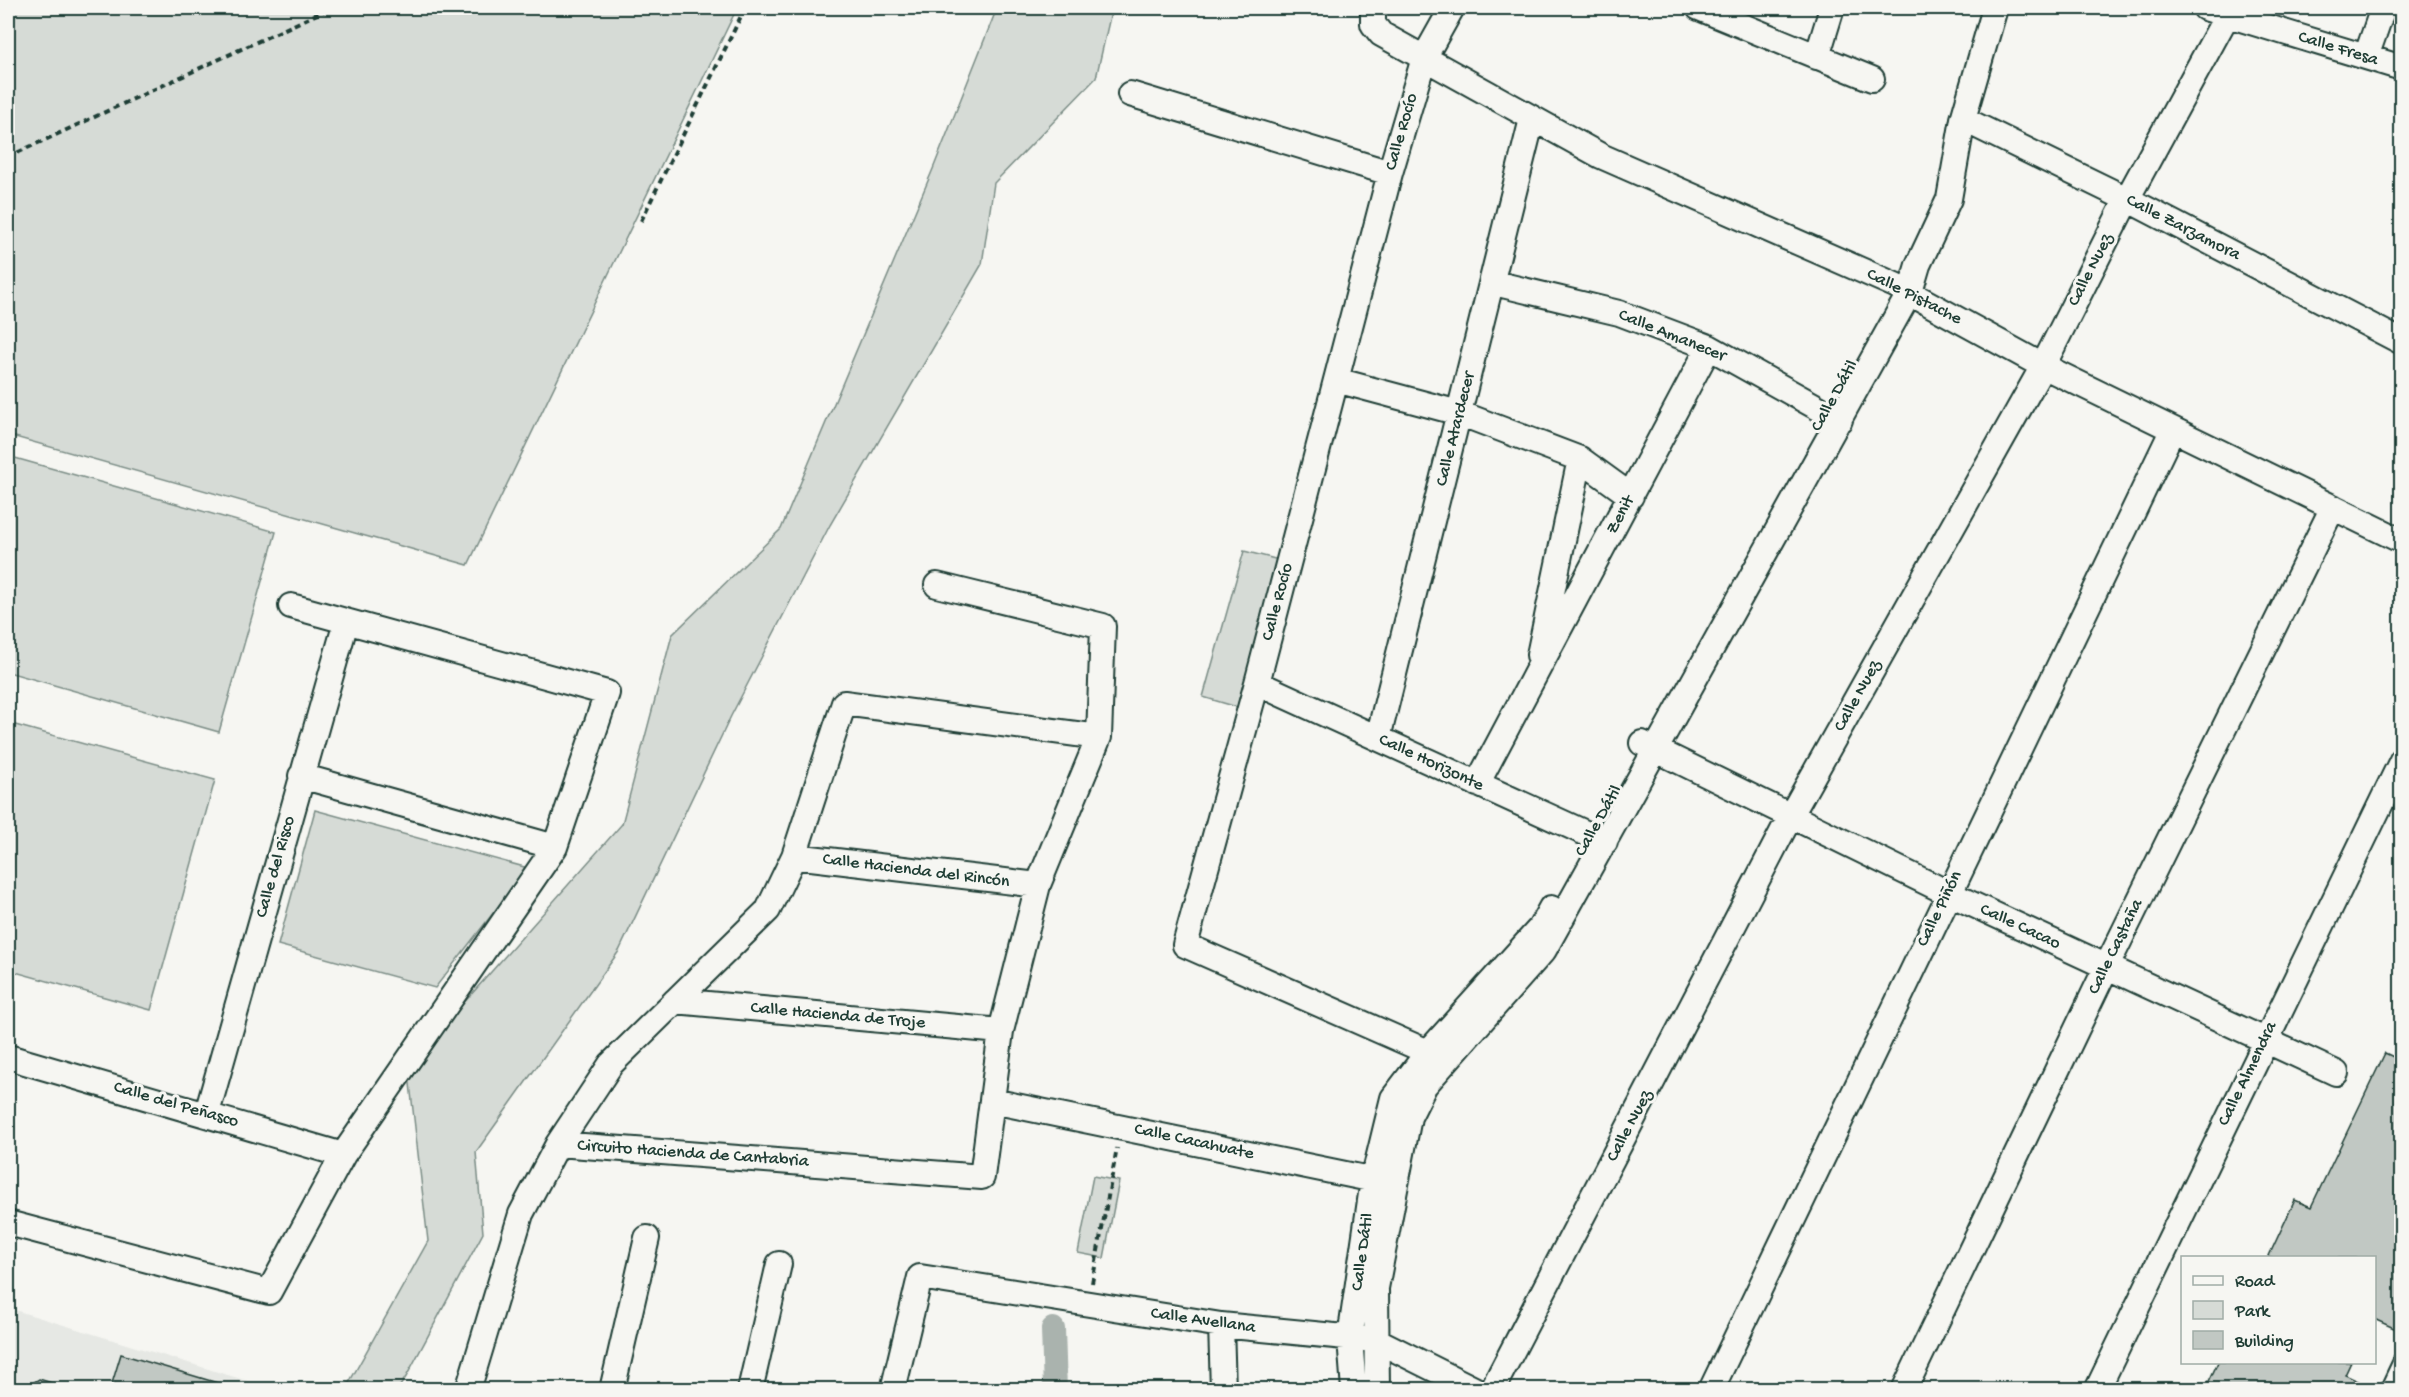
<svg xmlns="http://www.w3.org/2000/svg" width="2409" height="1397" font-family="'Gochi Hand',sans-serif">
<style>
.built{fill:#e6e8e4}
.green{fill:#d6dbd6;stroke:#7a8c85;stroke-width:1.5}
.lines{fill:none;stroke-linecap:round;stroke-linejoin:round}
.canal{stroke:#aab3ae;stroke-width:24}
.building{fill:#c1c8c3;stroke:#1f3d34;stroke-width:1.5}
.lane-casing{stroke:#1f3d34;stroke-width:16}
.street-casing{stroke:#1f3d34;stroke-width:28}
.path{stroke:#1f3d34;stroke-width:4;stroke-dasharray:6 4.5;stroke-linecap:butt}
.lane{stroke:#f6f6f2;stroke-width:12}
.street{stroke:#f6f6f2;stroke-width:24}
.labels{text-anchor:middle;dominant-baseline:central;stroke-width:6;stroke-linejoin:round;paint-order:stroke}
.street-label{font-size:18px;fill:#1f3d34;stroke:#f6f6f2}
</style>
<rect width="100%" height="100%" fill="#f6f6f2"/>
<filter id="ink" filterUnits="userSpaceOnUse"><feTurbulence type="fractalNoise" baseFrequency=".0167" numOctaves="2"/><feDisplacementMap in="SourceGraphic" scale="12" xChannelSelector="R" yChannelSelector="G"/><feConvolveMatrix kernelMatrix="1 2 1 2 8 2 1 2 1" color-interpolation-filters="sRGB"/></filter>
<g filter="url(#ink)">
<path class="built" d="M8 1308 267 1387 266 1390 8 1389Z"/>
<path class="green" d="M8 8H737L468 565 8 435Z
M997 8H1112L1096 78 994 183 982 264 830 525 731 716 619 951 476 1152 483 1233 406 1377 398 1389 345 1390 428 1241 408 1066 622 824 672 635 781 529 933 169Z
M8 456 276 532 219 732 8 672Z
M1244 551 1279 560 1237 707 1203 697Z
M8 723 215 780 151 1010 8 970Z
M315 810 528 868 435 988 278 945Z
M1093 1176 1119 1181 1104 1258 1078 1253Z"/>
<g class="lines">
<path class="canal" d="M1053 1329 1055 1390"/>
</g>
<path class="building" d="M2385 1053 2402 1061V1317L2396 1329 2374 1319V1258H2268L2295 1200 2311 1207Z
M121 1354 241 1390H110Z
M2218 1362H2351L2345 1375 2371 1387 2369 1390H2205Z
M39 1379 74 1390H21Z"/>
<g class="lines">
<g class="lane-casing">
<path id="lane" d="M2386 1390 2402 1356"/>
</g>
<g class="street-casing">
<path id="street" d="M1373 8V24L1381 34 1601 156 1895 285 2043 366 2402 541
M1699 8 1872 79
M2205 8 2402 68
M1817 57 1832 8
M2366 57 2383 8
M1130 94 1390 173
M1963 119 2127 199 2402 342
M1494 283 1619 313 1709 347 1840 420
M1336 380 1459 413 1580 459 1631 496
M1539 655 1580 459
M1257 683 1605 842
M1378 738 1532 119
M1642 743 1948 893 2336 1073
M301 776 555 847
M1477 784 1709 347
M794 856 1038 885
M675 1001 1001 1031
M1428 1052 1185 945 1257 683 1390 173 1424 58 1452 8
M8 1057 343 1155
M992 1101 1389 1183
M207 1113 346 622
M558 1144 982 1177 1001 1031 1038 885 1099 737 1103 626 937 585
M8 1223 269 1292 343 1155 555 847 607 693 291 606
M1221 1325 1223 1390
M468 1390 521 1214 558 1144 611 1064 768 910 794 856 844 703 1099 737
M612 1390 647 1238
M750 1390 779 1264
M893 1390 920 1277 1221 1325 1376 1340 1476 1390
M1354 1390 1350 1338 1373 1180 1393 1098 1428 1052 1540 928 1551 908
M1377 1390 1376 1288 1409 1117 1425 1085 1544 950 1910 292 1918 265 1949 199 1963 119 1995 8
M1492 1390 1791 815 2043 366 2127 199 2231 8
M1711 1390 2172 431
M1904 1390 2106 968 2333 507
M2097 1390 2402 760"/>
</g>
<path class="path" d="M8 157 330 8
M641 221 745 8
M1092 1283 1117 1148"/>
<use href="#lane" class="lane"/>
<use href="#street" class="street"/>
</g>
</g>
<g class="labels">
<g class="street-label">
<text transform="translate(2338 49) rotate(17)">Calle Fresa</text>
<text transform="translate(1402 132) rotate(-74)">Calle Rocío</text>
<text transform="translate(2183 228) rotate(27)">Calle Zarzamora</text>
<text transform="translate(2091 270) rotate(-63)">Calle Nuez</text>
<text transform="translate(1914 297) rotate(27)">Calle Pistache</text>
<text transform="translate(1672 336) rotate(22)">Calle Amanecer</text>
<text transform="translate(1835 396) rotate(-61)">Calle Dátil</text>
<text transform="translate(1456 429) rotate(-76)">Calle Atardecer</text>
<text transform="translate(1621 515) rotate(-62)">Zenit</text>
<text transform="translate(1278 602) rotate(-75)">Calle Rocío</text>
<text transform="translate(1858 696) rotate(-61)">Calle Nuez</text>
<text transform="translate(1431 763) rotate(25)">Calle Horizonte</text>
<text transform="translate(1599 821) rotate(-61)">Calle Dátil</text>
<text transform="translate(276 867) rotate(-74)">Calle del Risco</text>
<text transform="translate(916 871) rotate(7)">Calle Hacienda del Rincón</text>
<text transform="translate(1940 909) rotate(-64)">Calle Piñón</text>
<text transform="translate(2020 927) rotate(25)">Calle Cacao</text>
<text transform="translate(2116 947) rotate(-64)">Calle Castaña</text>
<text transform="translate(838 1016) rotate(5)">Calle Hacienda de Troje</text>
<text transform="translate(2248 1074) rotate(-64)">Calle Almendra</text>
<text transform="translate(176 1105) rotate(16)">Calle del Peñasco</text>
<text transform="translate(1630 1126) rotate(-62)">Calle Nuez</text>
<text transform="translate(1194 1142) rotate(12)">Calle Cacahuate</text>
<text transform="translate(693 1154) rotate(4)">Circuito Hacienda de Cantabria</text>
<text transform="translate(1363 1252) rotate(-82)">Calle Dátil</text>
<text transform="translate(1203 1321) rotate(8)">Calle Avellana</text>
</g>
</g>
<rect width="2409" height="1397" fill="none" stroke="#f6f6f2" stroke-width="30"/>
<rect x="15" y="15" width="2379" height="1367" fill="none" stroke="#1f3d34" stroke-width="2" filter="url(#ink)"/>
<rect x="2181" y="1256" width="195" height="108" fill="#f6f6f2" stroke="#a0aca6" stroke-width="1.5"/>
<rect x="2193" y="1276" width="30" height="9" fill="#f6f6f2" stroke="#a0aca6" stroke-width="1.5"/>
<text x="2235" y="1286" font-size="18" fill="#1f3d34">Road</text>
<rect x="2193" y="1301" width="30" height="18" fill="#d6dbd6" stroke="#a0aca6" stroke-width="1.5"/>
<text x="2235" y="1316" font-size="18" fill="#1f3d34">Park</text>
<rect x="2193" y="1331" width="30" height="18" fill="#c1c8c3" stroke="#a0aca6" stroke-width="1.5"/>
<text x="2235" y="1346" font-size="18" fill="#1f3d34">Building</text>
</svg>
